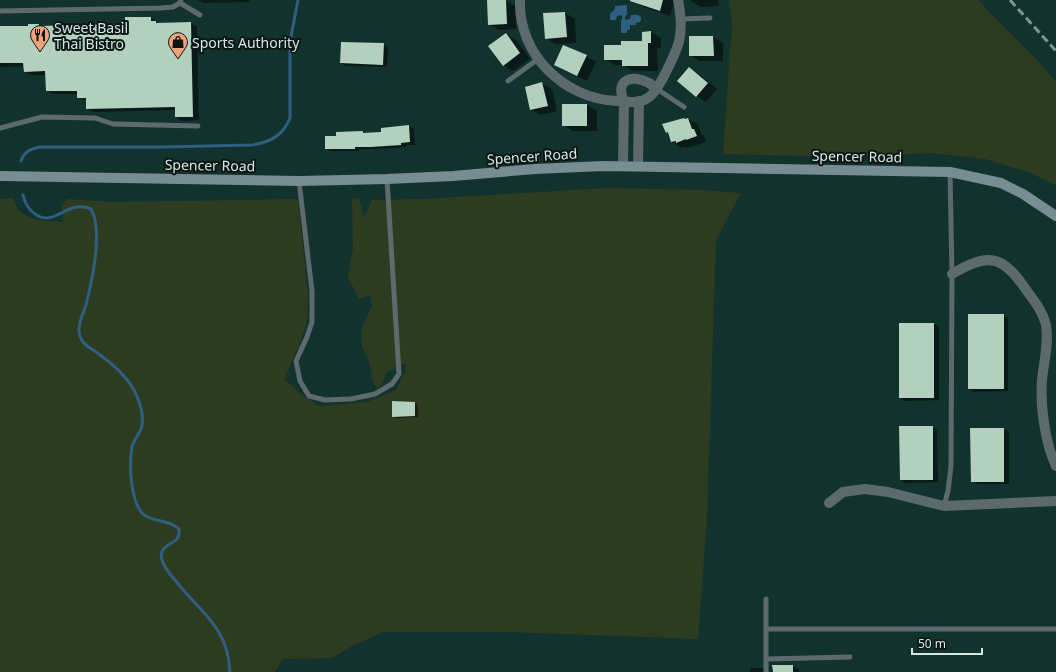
<svg xmlns="http://www.w3.org/2000/svg" width="1056" height="672" font-family="'Noto Sans',sans-serif">
<style>
.green{fill:#2d3c20}
.water{fill:#2f5f80}
.shadow{fill:#0007}
.lines{fill:none;stroke-linecap:round;stroke-linejoin:round}
.stream{stroke:#2f5f80;stroke-width:3}
.building{fill:#b3cfbe}
.lane{stroke:#5c6a6d;stroke-width:5}
.street{stroke:#5c6a6d;stroke-width:10}
.secondary{stroke:#778d92;stroke-width:10}
.rail{stroke:#7d9591;stroke-width:3;stroke-dasharray:8 4;stroke-linecap:butt}
.labels{text-anchor:middle;dominant-baseline:central;stroke-width:4;stroke-linejoin:round;paint-order:stroke}
.poi-label{font-size:14px;fill:#d5e6e3;stroke:#0a1715;text-anchor:start}
.street-label{font-size:14px;fill:#d5e6e3;stroke:#0a1715}
</style>
<rect width="100%" height="100%" fill="#12322e"/>
<path class="green" d="M729 0H978L1037 60 1056 82V185L1028 172 985 159 932 153 850 157 723 154 732 24Z
M607 188 703 190 741 193 716 240 707 518 698 639 510 632H383L352 646 333 658 283 659 275 672H0V199L13 198C14 201 16 206 18 209 29 222 48 220 63 222L61 205 68 199 112 202 298 199 308 293 307 322 299 346 284 379 301 394 319 406 367 402 396 390 405 372 406 363 387 372 381 385 377 388 373 382 369 361 362 347V327L372 306 370 295 359 299 348 277 353 248 352 199 359 198 364 217 372 200 423 199Z"/>
<path class="water" d="M627 5V15L625 16V20L630 19 631 15H638L641 17V20L640 22 636 23V25H630V30H627V33H621V20H622V15L617 16 616 20H610V14L615 9V6Z"/>
<path class="shadow" d="M198 0H249V2L203 3Z
M637 0H675L670 16 646 8 637 3Z
M691 0H718L719 6 701 7 691 1Z
M506 1 516 6V29L499 30 489 24Z
M565 13 575 19 576 43 555 44 546 38Z
M151 18 160 24 190 23 197 27 199 120 182 121 176 117V110L94 112 87 108V101L78 97V94H53L47 91 46 75H31L24 71V66L0 67V27L38 25 42 27 121 25Z
M651 32 661 38V48H657L658 71H633L623 65H615L605 59 622 46 643 42Z
M506 34 516 40 530 59 513 71 503 65Z
M690 37H713L723 43V61H700L690 55Z
M383 44 388 47 387 67 346 66 341 63Z
M586 56 596 62 587 81 555 65Z
M689 68 699 74 717 89 706 102 696 96Z
M542 84 552 89 557 111 541 115 531 110Z
M563 105H587L597 111V131H573L563 125Z
M688 119 698 124 701 134 704 136 706 142 687 148 685 146 682 148 672 142 664 124 674 121H676Z
M409 126 414 129 415 145H406V147L377 149H359V151H331L326 149 337 137 363 132 366 134 382 133Z
M1003 315 1008 318V391L974 392 969 389Z
M934 324 939 326V400L905 401 900 398Z
M415 403 418 404V417L396 418 393 416Z
M932 427 937 430 938 482 905 483 901 480Z
M1004 429 1009 431V484H977L972 481Z
M792 666 799 669V672H771V668Z
M750 668H762L768 672H750Z"/>
<g class="lines">
<path class="stream" d="M21 161C24 151 31 149 40 147H163L252 145C270 142 283 136 290 118V42L298 0
M23 195C26 209 39 223 55 216 68 210 77 203 91 209 103 230 92 281 86 305 84 312 78 323 79 331 79 335 81 339 83 342 88 348 95 350 100 355 113 364 126 376 134 390 139 400 144 413 142 425 141 433 134 438 132 447 129 463 130 501 143 514 153 523 170 519 179 529 182 547 157 541 162 560 165 570 173 577 179 585 204 615 228 629 230 672"/>
</g>
<path class="building" d="M487 0H506L507 24 488 25Z
M630 0H663L660 11 630 1Z
M565 12 567 37 545 39 543 13Z
M125 17H151V21H156V23L191 22 193 117H175V107L86 109V98H77V91H46L45 71 24 72 23 63H0V26H28V24H39V26L120 24V21H125Z
M651 31V43H648V66H622V60H604V45H621V41H642V32Z
M506 33 520 53 503 66 488 46Z
M689 36H713L714 56H689Z
M341 42 384 43 383 65 340 63Z
M563 45 587 55 577 76 554 65Z
M689 67 708 83 696 97 677 81Z
M542 82 548 106 530 110 525 87Z
M562 104H587V126H562Z
M684 118 685 119 688 118 692 129H694L697 136 686 140V139L676 143V141L671 142 668 132 666 133 662 124Z
M409 125 410 142 401 143V145L371 147H355V149H325V136H336V132L363 131V133L381 132V128Z
M968 314H1004V389H968Z
M899 323H934V398H899Z
M392 401 415 402V416L392 417Z
M899 426H933V480H900Z
M970 428H1004V482H971Z
M772 665H793V672H773Z"/>
<g class="lines">
<path class="lane" d="M180 3 200 15
M0 11 161 8 173 7 180 3 181 0
M681 19 710 18
M508 81 538 59
M657 89 684 107
M0 128 42 117 95 118 113 124 198 126
M299 181 312 291V322L307 337 296 361 300 381 309 396 325 400 351 399 375 394 392 384 399 374 387 179
M944 506 948 491 951 466 952 274 950 172
M766 599V659
M767 629H1056
M766 672V659L850 657"/>
<path class="street" d="M520 0C518 54 564 99 617 101 625 101 636 104 644 100 654 96 658 86 663 78 679 47 685 36 678 0
M623 166 624 101C614 79 633 74 649 83 652 85 655 88 657 89
M638 166 639 101
M952 274C989 252 1003 255 1027 291 1035 302 1043 312 1046 325 1049 343 1044 361 1042 380 1040 405 1045 443 1056 466
M829 503 843 492 865 489 888 492 944 506 1056 501"/>
<path class="secondary" d="M0 176 299 181 387 179 453 176 535 169 604 166 950 172 1001 183 1023 194 1056 216"/>
<path class="rail" d="M1010 0 1056 51"/>
</g>
<defs>
<g id="restaurant-pin" transform="scale(1)"><path d="M0 17L-7.5 6A9.5 9.5 0 1 1 7.5 6Z" fill="#f0a278" stroke="#0a1715"/><path d="M-5-6h1v4h1v-4h1v4h1v-4h1v5L-1.5 .5V6h-2V.5L-5-1ZM5-6V6H3V1.5H1.5Q1.5-4 5-6Z" fill="#111"/></g>
<g id="shop-pin" transform="scale(1)"><path d="M0 17L-7.5 6A9.5 9.5 0 1 1 7.5 6Z" fill="#f0a278" stroke="#0a1715"/><path d="M-5-2.5h2.3a2.7 3.5 0 0 1 5.4 0H5L5.5 6h-11ZM-1.5-2.5h3a1.5 2.3 0 0 0-3 0Z" fill="#111"/></g>
</defs>
<g fill-rule="evenodd">
<use href="#restaurant-pin" x="40" y="35"/>
<use href="#shop-pin" x="178" y="42"/>
</g>
<g class="labels">
<g class="poi-label">
<text x="54" y="27">Sweet Basil<tspan x="54" dy="16">Thai Bistro</tspan></text>
<text x="192" y="42">Sports Authority</text>
</g>
<g class="street-label">
<text transform="translate(532 156) rotate(-4)">Spencer Road</text>
<text transform="translate(857 156) rotate(1)">Spencer Road</text>
<text transform="translate(210 165) rotate(1)">Spencer Road</text>
</g>
</g>
<path d="M912 648v6h70v-6" fill="none" stroke="#d5e6e3" stroke-width="2"/>
<text x="918" y="648" font-size="12" fill="#d5e6e3" stroke="#0a1715" stroke-width="3" paint-order="stroke">50 m</text>
</svg>
